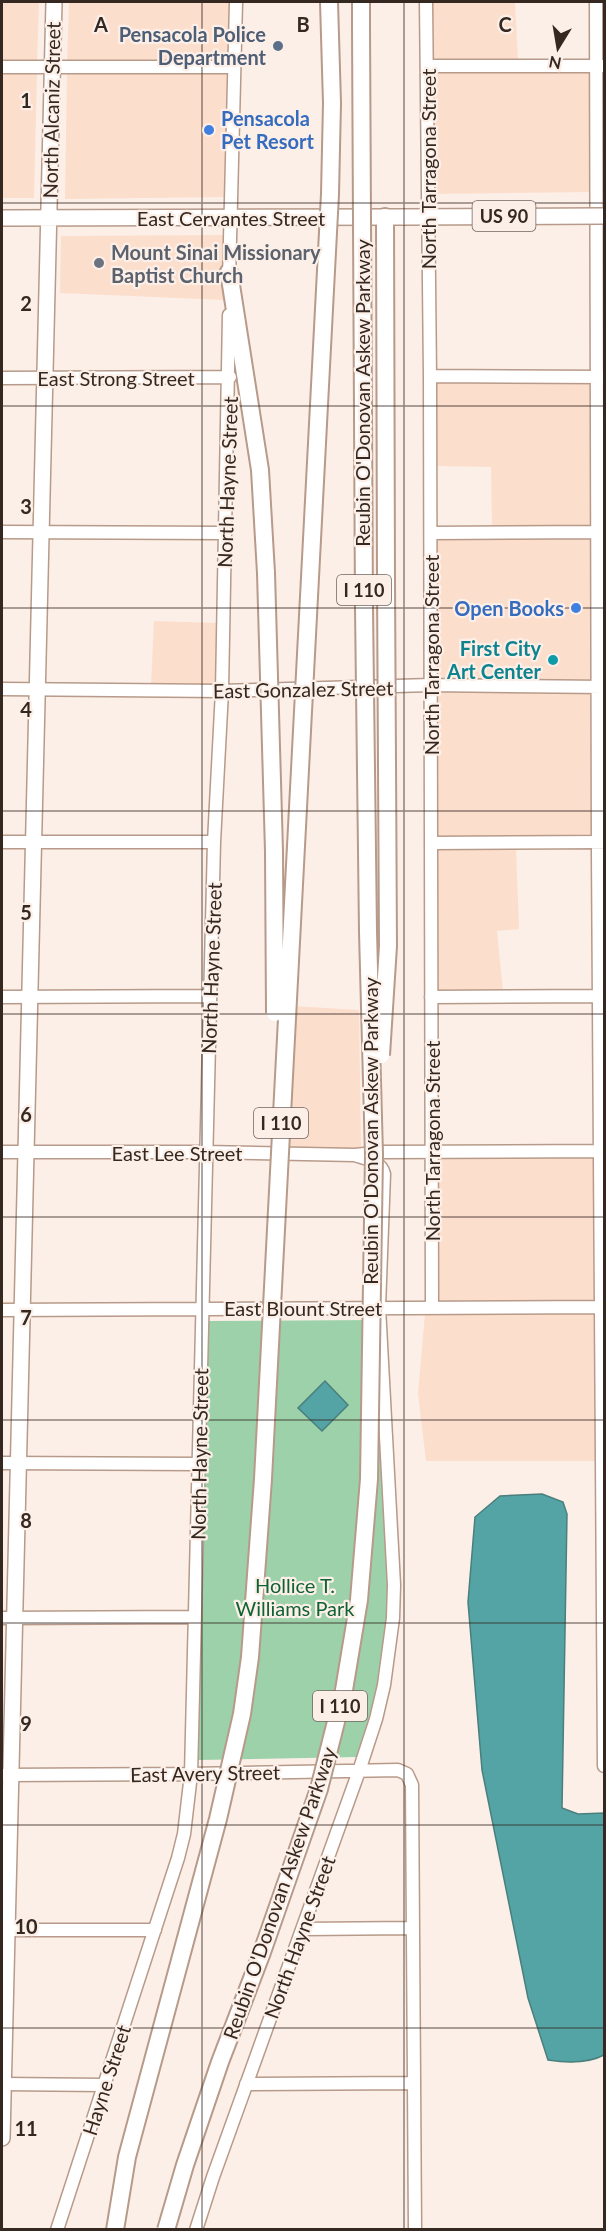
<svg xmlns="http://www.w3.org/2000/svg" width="606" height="2231" font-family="Lato,sans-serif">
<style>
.built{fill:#fcdecc}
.green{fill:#9dd1aa}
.water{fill:#54a4a5;stroke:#4a7f7d;stroke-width:1.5}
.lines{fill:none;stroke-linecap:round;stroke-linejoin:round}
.minor-casing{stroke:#b79a89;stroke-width:15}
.major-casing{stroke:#b79a89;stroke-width:18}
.highway-casing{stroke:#b79a89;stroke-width:20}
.minor{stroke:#fff;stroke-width:12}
.major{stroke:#fff;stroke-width:15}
.highway{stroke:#fff;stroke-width:16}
.major-bridge-casing{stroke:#b79a89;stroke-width:18;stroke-linecap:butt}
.highway-bridge-casing{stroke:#b79a89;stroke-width:20;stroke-linecap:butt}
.major-bridge{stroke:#fff;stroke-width:15}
.highway-bridge{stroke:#fff;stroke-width:16}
.grid{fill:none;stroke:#342821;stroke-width:1.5;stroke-opacity:0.55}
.service-dot{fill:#5c6f8a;stroke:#fcefe8;stroke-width:2}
.shop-dot{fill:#3f7fe0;stroke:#fcefe8;stroke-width:2}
.worship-dot{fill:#6b7280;stroke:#fcefe8;stroke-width:2}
.culture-dot{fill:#0f9aa8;stroke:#fcefe8;stroke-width:2}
.labels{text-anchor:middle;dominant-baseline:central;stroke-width:4.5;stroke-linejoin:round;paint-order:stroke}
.shield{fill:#fcefe8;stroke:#70645d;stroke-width:1.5}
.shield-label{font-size:18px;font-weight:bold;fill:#342821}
.service-label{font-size:20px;font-weight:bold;fill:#4e5e75;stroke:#fcefe8;text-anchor:end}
.street-label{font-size:20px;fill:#342821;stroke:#fcefe8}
.shop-label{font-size:20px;font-weight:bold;fill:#366cbe;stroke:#fcefe8;text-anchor:start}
.worship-label{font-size:20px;font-weight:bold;fill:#5b616d;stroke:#fcefe8;text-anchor:start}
.culture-label{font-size:20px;font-weight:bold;fill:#0d838f;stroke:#fcefe8;text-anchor:end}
.park-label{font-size:20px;fill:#0f6232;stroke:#fcefe8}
.grid-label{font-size:20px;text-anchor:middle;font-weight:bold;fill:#342821;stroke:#fcefe8;stroke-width:4.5;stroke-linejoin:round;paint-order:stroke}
</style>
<rect width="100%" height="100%" fill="#fcefe8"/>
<path class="built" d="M2 2H39L37 62H2Z
M69 2H231L229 62H67Z
M431 2H515L518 60H432Z
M591 71 592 192 433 194 432 72Z
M601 71H604V191H601Z
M2 73H37L34 198H2Z
M67 73H229L226 197 65 199Z
M225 235 224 300 60 293 61 236Z
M435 382H592L593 527H492L491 467 436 466Z
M593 538V681L436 680V539Z
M154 621 218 623 217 686 151 685Z
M436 691 593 692V836L436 837Z
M516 848 519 929 497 931 503 991H436V849Z
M292 1006 359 1010 361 1148H286Z
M595 1157 596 1301 437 1302V1158Z
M425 1313H596L597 1461H426L418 1394Z"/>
<path class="green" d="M377 1320 389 1599 382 1668 372 1713 357 1757 198 1760 208 1321Z"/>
<path class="water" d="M325 1381 348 1405 322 1431 298 1408Z
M542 1494 563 1502 567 1514 562 1808 578 1814 604 1813V2055C587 2064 567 2063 548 2060L528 1998 482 1770 468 1602 475 1517 500 1496Z"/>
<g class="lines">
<g class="minor-casing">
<path id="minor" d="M426 2 430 376 432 1308
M596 2 598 853 604 1766
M427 66H604
M2 67H234
M229 279 236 2
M430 376 603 377
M2 378 230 377
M2 532 225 533
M431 533 603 532
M2 689 222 691 431 685 604 687
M2 842H214
M431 843 604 842
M2 997 210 996
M431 997 604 996
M2 1152H205L355 1155 383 1152 604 1151
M2 1310 604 1307
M2 1463 199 1464
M2 1618 195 1617
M2 1775 191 1774 398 1770 407 1774 412 1785 415 2230
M303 1929 413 1928
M2 1930H155
M2 2084 104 2085
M246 2084 414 2083
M57 2230 178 1858 184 1834 191 1774 214 842 222 691 229 315
M196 2230 213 2177 359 1771 376 1719 384 1685 393 1618 394 1585 379 1307 384 1174C381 1161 366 1159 355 1155"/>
</g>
<g class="major-casing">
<path id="major" d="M2 218 404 217
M2 2138 54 2"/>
</g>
<g class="highway-casing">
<path id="highway" d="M361 2V26
M385 217 386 581
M229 272 260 470 266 573"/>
</g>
<use href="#minor" class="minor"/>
<use href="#major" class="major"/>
<use href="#highway" class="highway"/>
<g class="major-bridge-casing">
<path id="major-bridge" d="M404 217 604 216"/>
</g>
<g class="highway-bridge-casing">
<path id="highway-bridge" d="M266 573 274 851 275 1013
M381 1055 388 946 386 581
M115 2230 127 2157 218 1819 242 1714 250 1657 263 1479 330 194 332 103 329 2
M166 2230 185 2165 220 2062 261 1955 319 1789 344 1690 359 1600 369 1479 374 1155 368 932 364 608 361 26"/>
</g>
<use href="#major-bridge" class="major-bridge"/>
<use href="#highway-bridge" class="highway-bridge"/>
</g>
<path class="grid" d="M202 2V2230M404 2V2230M2 203H604M2 406H604M2 608H604M2 811H604M2 1014H604M2 1217H604M2 1420H604M2 1623H604M2 1825H604M2 2028H604"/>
<circle class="service-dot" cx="278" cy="46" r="6"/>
<g class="shop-dot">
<circle cx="209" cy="130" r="6"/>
<circle cx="576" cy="608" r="6"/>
</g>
<circle class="worship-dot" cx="99" cy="263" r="6"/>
<circle class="culture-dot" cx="553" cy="660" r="6"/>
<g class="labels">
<g class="shield">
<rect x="472.5" y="201" width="63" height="30" rx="4.5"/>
<rect x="337" y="575" width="54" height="30" rx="4.5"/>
<rect x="254" y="1108" width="54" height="30" rx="4.5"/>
<rect x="313" y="1691" width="54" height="30" rx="4.5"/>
</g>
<g class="shield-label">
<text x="504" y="216">US 90</text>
<text x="364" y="590">I 110</text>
<text x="281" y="1123">I 110</text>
<text x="340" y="1706">I 110</text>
</g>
<g class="service-label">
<text x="266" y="34">Pensacola Police<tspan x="266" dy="23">Department</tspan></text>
</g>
<g class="street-label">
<text transform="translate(51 110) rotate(-89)">North Alcaniz Street</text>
<text transform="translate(428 169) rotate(-90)">North Tarragona Street</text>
<text x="231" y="218">East Cervantes Street</text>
<text x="116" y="378">East Strong Street</text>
<text transform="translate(362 393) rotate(-90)">Reubin O'Donovan Askew Parkway</text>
<text transform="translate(227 482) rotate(-88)">North Hayne Street</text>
<text transform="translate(431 655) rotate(-90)">North Tarragona Street</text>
<text transform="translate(303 689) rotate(-1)">East Gonzalez Street</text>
<text transform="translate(211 968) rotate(-88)">North Hayne Street</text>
<text transform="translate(370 1131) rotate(-90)">Reubin O'Donovan Askew Parkway</text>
<text transform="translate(432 1141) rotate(-90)">North Tarragona Street</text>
<text x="177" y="1153">East Lee Street</text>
<text x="303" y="1308">East Blount Street</text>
<text transform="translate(199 1454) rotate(-89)">North Hayne Street</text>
<text transform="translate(205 1773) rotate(-1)">East Avery Street</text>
<text transform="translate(279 1893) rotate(-71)">Reubin O'Donovan Askew Parkway</text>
<text transform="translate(299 1937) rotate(-70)">North Hayne Street</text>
<text transform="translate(106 2080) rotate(-72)">Hayne Street</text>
</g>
<g class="shop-label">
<text x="221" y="118">Pensacola<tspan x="221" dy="23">Pet Resort</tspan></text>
<text x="564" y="608" text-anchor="end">Open Books</text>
</g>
<g class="worship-label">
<text x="111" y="252">Mount Sinai Missionary<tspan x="111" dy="23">Baptist Church</tspan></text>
</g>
<g class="culture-label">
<text x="541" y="648">First City<tspan x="541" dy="23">Art Center</tspan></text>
</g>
<g class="park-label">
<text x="295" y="1585">Hollice T.<tspan x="295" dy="23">Williams Park</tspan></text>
</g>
</g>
<g class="grid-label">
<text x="101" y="32">A</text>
<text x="303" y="32">B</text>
<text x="505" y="32">C</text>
<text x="26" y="108">1</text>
<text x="26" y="311">2</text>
<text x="26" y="514">3</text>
<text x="26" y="717">4</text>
<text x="26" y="920">5</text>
<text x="26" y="1122">6</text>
<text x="26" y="1325">7</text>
<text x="26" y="1528">8</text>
<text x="26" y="1731">9</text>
<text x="26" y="1934">10</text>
<text x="26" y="2136">11</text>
</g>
<rect width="606" height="2231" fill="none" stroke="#342821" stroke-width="6"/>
<g transform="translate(558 48) rotate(191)" stroke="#fcefe8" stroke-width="4.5" paint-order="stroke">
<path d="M0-4.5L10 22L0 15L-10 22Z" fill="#342821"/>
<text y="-9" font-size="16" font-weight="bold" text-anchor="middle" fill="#342821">N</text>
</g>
</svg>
